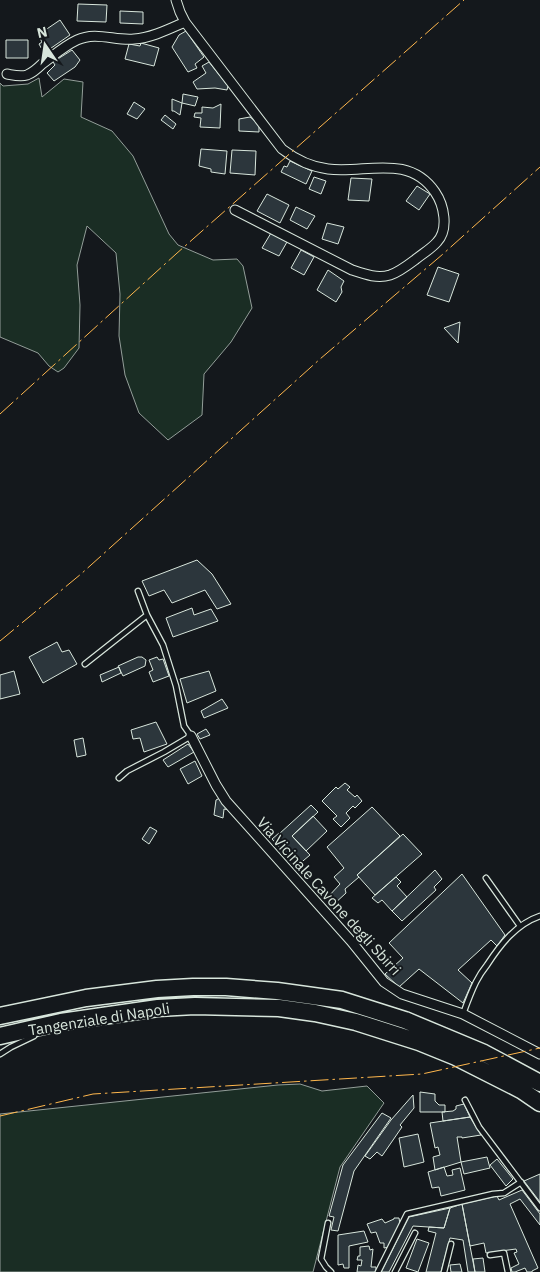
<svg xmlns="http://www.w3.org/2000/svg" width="540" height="1272" font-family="'IBM Plex Sans',sans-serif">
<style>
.green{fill:#1a2d24;stroke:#939e99}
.building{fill:#2c363c;stroke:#d8e6dc}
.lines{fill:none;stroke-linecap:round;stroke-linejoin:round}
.service-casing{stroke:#d8e6dc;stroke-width:7}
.minor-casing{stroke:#d8e6dc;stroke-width:11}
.motorway-casing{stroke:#d8e6dc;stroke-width:19}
.service{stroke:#14181c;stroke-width:4.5}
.minor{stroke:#14181c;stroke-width:9}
.motorway{stroke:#14181c;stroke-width:16}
.power{stroke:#ffb74d;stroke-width:1;stroke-dasharray:18 4 2.5 4;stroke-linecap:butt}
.labels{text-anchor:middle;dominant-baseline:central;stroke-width:4;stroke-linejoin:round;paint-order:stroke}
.street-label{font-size:15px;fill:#d8e6dc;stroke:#14181c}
</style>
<rect width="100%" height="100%" fill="#14181c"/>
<path class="green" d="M39 78 42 97 64 79 83 82 81 117 112 131 133 156 169 234 178 245 213 260 237 259 243 266 252 308 231 342 204 374 202 415 168 440 139 413 125 375 119 336 120 294 116 253 87 226 77 265 80 305 79 348 64 368 58 372 49 366 38 353 0 337V83L3 86 28 84Z
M300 1084 322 1091 367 1086 384 1103 340 1167 313 1272H0V1114L278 1085Z"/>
<path class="building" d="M78 4 107 5 106 22 77 21Z
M120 11 143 12V24L120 23Z
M60 20 70 35 44 53 39 44 42 42 38 35Z
M186 31 204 57 195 64 197 68 188 72 172 47 179 35Z
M6 40H28V58H6Z
M141 43 159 48 154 66 125 59 129 44 140 46Z
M72 50 80 60 75 67 54 81 47 73 55 65 53 62Z
M209 62 228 86 227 90 215 88 197 89 193 82 206 73 202 66Z
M183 94 198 97 195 106 182 103Z
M172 99 182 103 180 115 174 111H172Z
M134 102 145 109 137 119 127 114Z
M221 104 220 128 200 127 201 118 194 117 195 113H202V107L213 108Z
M165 115 176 124 173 129 161 120Z
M250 117 259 124V132L239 131V119Z
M201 149 227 151 225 174 211 172V169L199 166Z
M232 150 256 151 255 175 230 173Z
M290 161 312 171 306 184 281 172 284 166 287 167Z
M314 177 326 181 321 194 309 189Z
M351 178 372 179 369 201 348 200Z
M417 186 430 194 419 210 406 201Z
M267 194 289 205 280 223 257 211Z
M296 207 315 216 307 229 290 220Z
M327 223 344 227 338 244 322 239Z
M271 233 287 242 279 256 262 248Z
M301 250 314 257 304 275 291 268Z
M438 267 459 274 449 302 427 295Z
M328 270 344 281 341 287 342 292 336 302 317 290Z
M460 322 458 343 444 328Z
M197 560 212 574 231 604 217 609 205 590 172 603 164 590 149 596 142 581Z
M192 608 194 615 211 609 218 621 173 637 166 618Z
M57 642 62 652 69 650 77 664 43 683 29 657Z
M138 657H142L146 660 145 666 123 676 118 666Z
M157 657 159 660 163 659 169 676 153 682 149 672 153 670 149 660Z
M119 667 121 673 102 682 100 675Z
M14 671 20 694 0 699V675Z
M209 671 216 691 187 703 180 679Z
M222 699 228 708 204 718 201 711Z
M156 722 167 744 144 752 140 738 133 739 131 730Z
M206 729 210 735 200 739 197 734Z
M83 738 86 755 77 757 74 740Z
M188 744 194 752 168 767 163 760Z
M195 761 202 776 188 784 180 769Z
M345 783 350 787 347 790 355 797 357 795 362 801 355 808 353 806 346 813 350 818 341 827 333 819 337 816 322 801 336 787 338 789Z
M220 798 230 810 224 809 223 818 214 815 216 800Z
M311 805 318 812 292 836 310 855 297 866 272 839 279 833V834Z
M372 807 400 836 357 875 359 877 345 889 346 893 333 905 327 898 340 884 334 877 344 868 327 847Z
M313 816 327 831 306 851 292 836Z
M150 827 157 831 149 844 142 839Z
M403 834 422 854 375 895 357 875Z
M435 870 442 879 434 887 436 890 402 921 392 911Z
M462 874 505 935 497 946 491 940 458 970 472 983 463 1003 419 969 399 987 385 974 403 958 389 943Z
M396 877 401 882 397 886 407 897 392 911 382 900 378 903 372 898Z
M420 1092 435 1094V1101L439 1105H445V1112H420Z
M413 1095 414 1108 400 1125 402 1127 382 1156 377 1152 370 1159 365 1156 391 1120Z
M464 1104 470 1117 443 1121 442 1112 453 1111 456 1109V1106Z
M382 1113 391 1118 354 1171 338 1231 331 1230 334 1217 329 1216 343 1165Z
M470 1117 481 1135 462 1138V1137H457L461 1162 435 1170 433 1157 440 1155 438 1147 435 1148 430 1123Z
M418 1134 424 1162 404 1167 399 1138Z
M487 1157 490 1168 464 1174 461 1162Z
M497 1159 513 1179 506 1186 490 1165Z
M444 1167 447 1176 453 1175 452 1170 460 1168 465 1190 441 1196 439 1187 432 1188 428 1172Z
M540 1174V1202L524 1181Z
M522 1190 540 1214V1225L520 1199 510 1204 538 1268 532 1271V1272H527L525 1268 515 1272H512L511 1268 519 1264 514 1253 517 1252 516 1249 486 1253 484 1243 470 1246 462 1204 497 1196 499 1200Z
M462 1204 475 1272H468L463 1240 450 1238 441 1272H426L436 1233 428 1231 429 1227 444 1228 450 1208Z
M450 1208 444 1228 413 1226 389 1272H381L409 1217Z
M394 1218H399L400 1224 389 1247 384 1248V1243H380L376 1232 371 1233 367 1224 382 1219 385 1223 394 1219Z
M364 1231 368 1242 349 1246V1268H344L343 1264 338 1265V1235Z
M417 1239 429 1243 418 1272 406 1268Z
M369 1246 370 1250 373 1249 371 1267H376V1272H357L358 1265 361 1266 362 1260H357L358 1256H360V1247Z
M483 1258 485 1272H475L473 1259Z
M460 1264 462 1272H451L450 1265Z"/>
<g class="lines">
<g class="service-casing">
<path id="service" d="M85 664 147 615
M119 778 127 771 164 752 191 736 184 726 176 686 163 645 147 615 138 591
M486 878 520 926
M463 1014C467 1003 471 992 476 982 479 976 483 970 487 965 500 945 516 924 540 916
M0 1054 11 1047 34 1036
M465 1100 479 1127 540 1208
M328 1223 321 1259 326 1267 331 1272
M490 1255 504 1253 508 1272
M378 1272 407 1214 493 1194 504 1193 521 1182
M395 1272 415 1233
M444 1272 451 1244"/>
</g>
<g class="minor-casing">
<path id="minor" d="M176 0 180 12 185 22 282 149C295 159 312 167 328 169 365 174 408 153 435 192 444 205 449 229 437 242 431 249 422 254 416 259 408 265 399 272 390 275 377 279 364 274 352 270L235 210
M7 74C13 75 20 77 27 75 32 73 38 68 42 64 53 56 64 46 77 40 96 31 115 41 134 39 151 38 169 29 185 22
M191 736 216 785 226 801 351 941 384 982 402 994 463 1014 540 1054"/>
</g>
<g class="motorway-casing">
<path id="motorway" d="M0 1016 86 998 157 989 193 987H226L277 991 342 1000 405 1020 484 1053 540 1083
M0 1036 61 1022 158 1008 195 1006 279 1008 315 1013 356 1022 419 1042 456 1057 521 1090 540 1103"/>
</g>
<use href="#service" class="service"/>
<use href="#minor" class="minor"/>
<use href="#motorway" class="motorway"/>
<path class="power" d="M0 414 176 254 464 0
M0 641 81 574 320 359 443 254 540 167
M0 1116 93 1094 422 1074 540 1048"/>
</g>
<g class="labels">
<g class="street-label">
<text transform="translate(329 896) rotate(48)">Via Vicinale Cavone degli Sbirri</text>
<text transform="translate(99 1019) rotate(-9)">Tangenziale di Napoli</text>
</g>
</g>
<g transform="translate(45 45) rotate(347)" stroke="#14181c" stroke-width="4" paint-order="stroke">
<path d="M0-4L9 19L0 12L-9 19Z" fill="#d8e6dc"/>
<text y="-8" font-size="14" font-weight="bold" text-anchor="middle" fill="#d8e6dc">N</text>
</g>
</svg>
